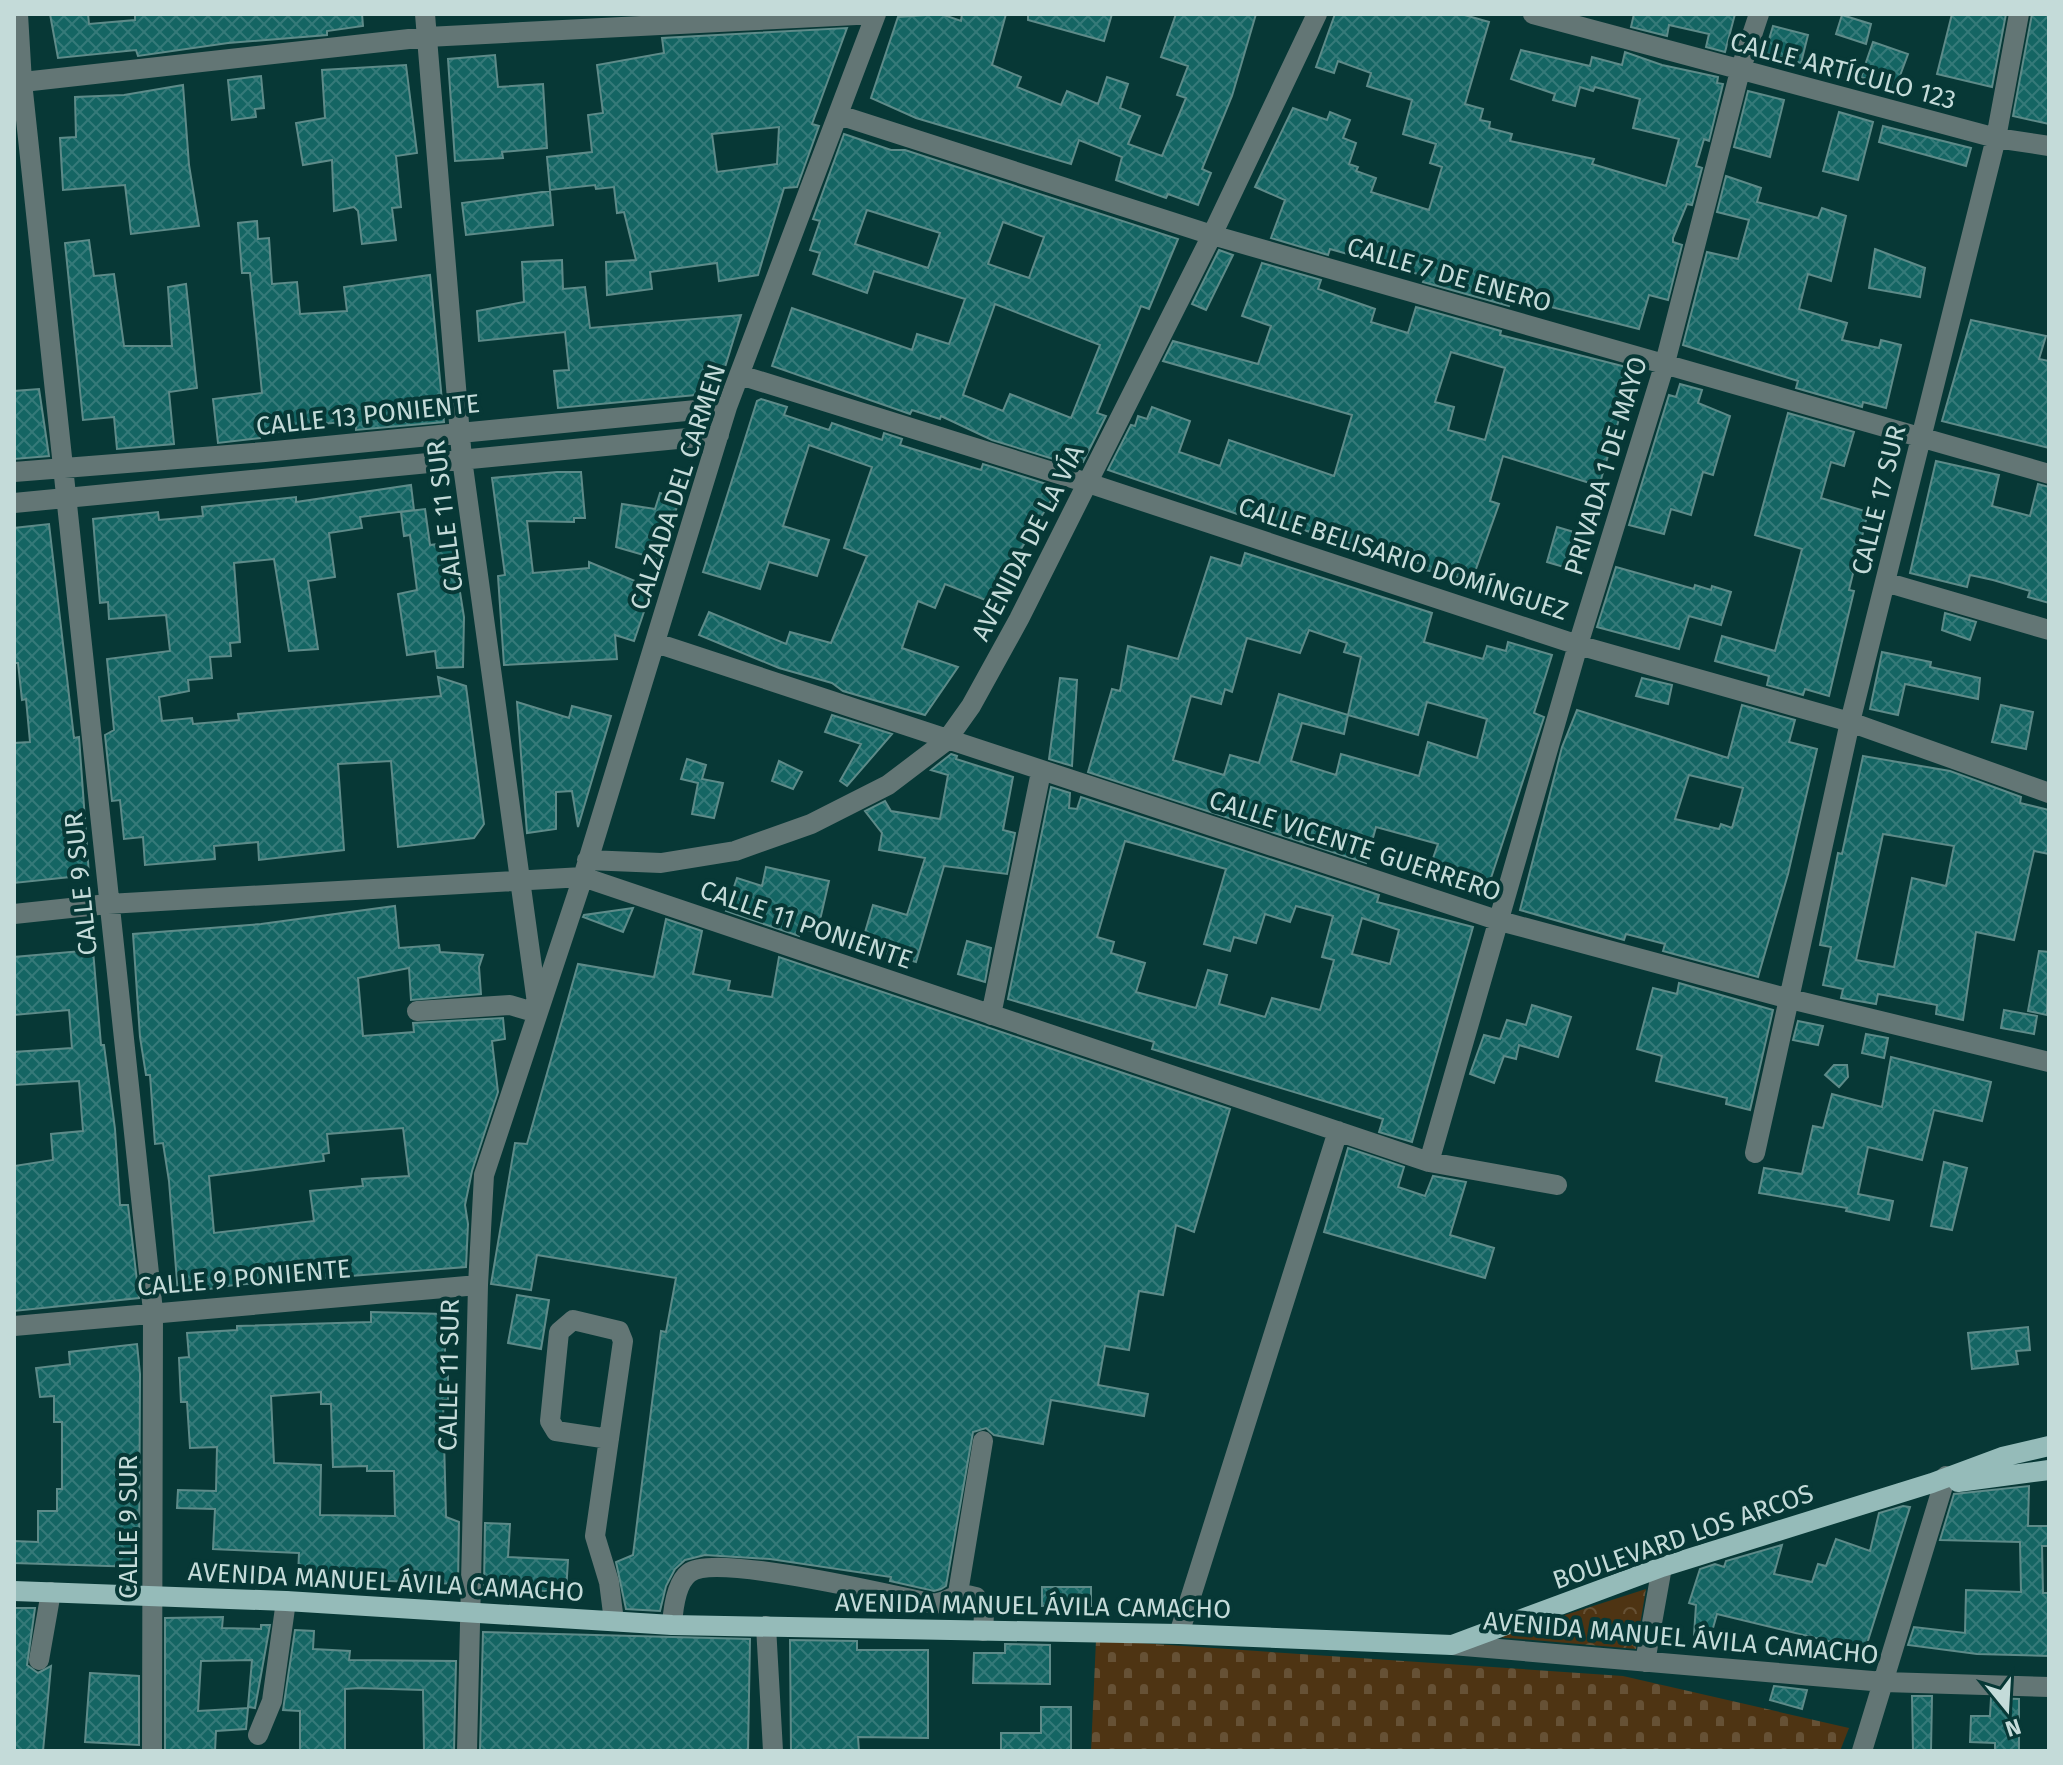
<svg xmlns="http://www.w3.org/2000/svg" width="2063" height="1765" font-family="'Fira Sans',sans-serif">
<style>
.cemetery{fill:url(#cemetery-stones)}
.park{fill:url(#park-crowns)}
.building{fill:url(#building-cross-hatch);stroke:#5e8b89;stroke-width:2;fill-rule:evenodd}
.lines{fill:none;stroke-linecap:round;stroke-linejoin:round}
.minor{stroke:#637675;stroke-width:20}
.major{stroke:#95bbb9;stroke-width:20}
.labels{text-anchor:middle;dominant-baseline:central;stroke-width:8;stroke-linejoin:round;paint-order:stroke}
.street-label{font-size:26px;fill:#c4dbd9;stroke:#073836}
</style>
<defs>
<pattern id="cemetery-stones" width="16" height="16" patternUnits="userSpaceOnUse" patternTransform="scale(2)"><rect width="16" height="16" fill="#4e3413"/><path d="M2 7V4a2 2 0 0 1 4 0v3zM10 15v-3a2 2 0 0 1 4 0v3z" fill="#665135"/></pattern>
<pattern id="park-crowns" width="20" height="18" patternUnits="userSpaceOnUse" patternTransform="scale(2)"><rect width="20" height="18" fill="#4e3413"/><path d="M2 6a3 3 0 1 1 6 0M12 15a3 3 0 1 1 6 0" fill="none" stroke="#665135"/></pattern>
<pattern id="building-cross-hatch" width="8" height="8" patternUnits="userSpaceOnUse" patternTransform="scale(2)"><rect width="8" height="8" fill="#146563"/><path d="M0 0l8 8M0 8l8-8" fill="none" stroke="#357a79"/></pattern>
</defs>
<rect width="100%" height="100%" fill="#073836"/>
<path class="cemetery" d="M1096 1640 1623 1676 1849 1728 1840 1751H1091Z"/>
<path class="park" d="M1646 1589 1636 1649 1497 1637Z"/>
<path class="building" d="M50 14H88L89 24 135 20V14H362L363 26 327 31V35L228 43 138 56 136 50 58 58Z
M941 14 961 21 962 14H1006L992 65 1021 77 1017 87 1061 105 1067 91 1098 104 1107 77 1128 84 1120 108 1140 116 1128 144 1162 156 1186 98 1177 95 1188 66 1161 57 1176 14H1256L1232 96 1202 169 1211 173 1198 205 1168 194 1166 198 1116 180 1122 157 1079 140 1071 164 916 118 871 98 898 17Z
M1028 14H1112L1104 41 1028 20Z
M1335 14H1461L1489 22 1465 104 1483 109 1480 120 1490 122 1489 128 1512 134 1510 141 1594 159 1592 164 1666 186 1679 139 1633 128 1640 99 1595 87 1593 91 1580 87 1575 106 1553 100 1555 94 1511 79 1521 50 1590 66 1592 57 1622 65 1625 52 1662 65 1718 77 1717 83 1723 84 1709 141 1704 139 1696 166 1702 168 1692 205 1687 204 1673 238V242L1682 245 1668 300 1649 295 1639 329 1511 297 1509 306 1423 282 1425 276 1330 249 1328 255 1271 238 1285 200 1255 187 1293 108 1327 120 1330 112 1350 120 1343 138 1356 143 1349 164 1358 167 1356 171 1376 178 1371 192 1429 210 1442 167 1430 163 1436 144 1403 134 1412 100 1367 86 1371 73 1338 61 1334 73 1316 67Z
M1634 14H1735L1725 52 1706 47 1709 34 1669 25 1667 36 1631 27Z
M1952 14H2006L1992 87 1937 74Z
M2032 14H2049V124L2013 116Z
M1842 15 1871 24 1866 44 1836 34Z
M1773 26 1808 35 1801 63 1765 53Z
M847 28 812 124 819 126 797 187 784 188 758 275 719 281 717 263 650 272 652 289 607 295 606 262 636 260 624 212 617 213 614 187 596 189 595 185 550 190 547 157 592 152 588 115 603 113 597 65 664 53 662 38ZM779 127 777 164 717 172 712 134Z
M1873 42 1908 54 1895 89 1861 77Z
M495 55 498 87 543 84 547 148 502 152 503 158 455 161 448 59Z
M406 65 417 153 396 156 401 207 392 208 396 240 362 244 358 211 354 207 334 211 332 160 303 165 296 123 325 118 322 70Z
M261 76 264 108 255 109 256 117 232 120 228 80Z
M183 85 189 165 199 226 131 234 125 185 63 190 60 138 76 137 75 97 124 95Z
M1748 91 1784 100 1770 157 1734 147Z
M1839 112 1873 122 1858 180 1823 171Z
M1883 126 1971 148 1966 166 1879 142Z
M844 134 891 150H905L1178 239 1149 309 1141 306 1097 413 1106 416 1083 462 1078 460 1076 466 992 440 941 416 940 419 912 410 910 414 772 366 792 308 912 350 917 334 949 344 965 299 874 271 867 293 813 274 820 253 810 250 820 221 813 219ZM867 210 940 233 928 268 855 244ZM1003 222 1044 237 1029 278 988 264ZM995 304 1100 345 1071 418 1010 394 1003 411 963 395Z
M1726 176 1761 188 1757 202 1818 218 1822 208 1846 216 1831 281 1808 274 1799 309 1847 323 1842 340 1879 348 1881 340 1901 345 1886 408 1863 402 1862 407 1796 388 1798 381 1683 345 1707 252 1738 259 1749 220 1717 212Z
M550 191 553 225 466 235 462 203Z
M257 221 258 239 269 238 272 284 297 282 300 314 347 311 344 287 430 275 444 422 356 430V421L297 426V431L260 433V438L218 443 213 399 262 393 250 273H242L238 223Z
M89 240 94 276 114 274 124 346H172L168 287 186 284 197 388 169 392 174 444 117 449 114 417 83 420 65 243Z
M1875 249 1925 268 1920 297 1869 288Z
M1219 250 1233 255 1206 310 1192 304Z
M562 260 563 289 585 287 590 328 741 315 717 393 558 408 554 371 569 370 565 332 479 341 477 311 524 302 522 262Z
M1262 263 1321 280 1318 289 1375 309 1371 322 1408 333 1416 307 1501 331 1500 335 1634 369 1599 486 1503 456 1490 501 1499 504 1472 580 1420 569 1421 564 1241 512 1240 515 1108 470 1131 425 1135 426 1138 416 1147 419 1152 407 1190 421 1179 452 1220 466 1229 440 1334 476 1352 415 1163 361 1173 341 1258 364 1271 326 1242 316ZM1451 352 1505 368 1485 440 1448 430 1454 407 1435 402Z
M1971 320 2046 336 2039 359 2049 361V448L1942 421Z
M1680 384 1702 390 1698 403 1730 416 1713 475 1703 472 1691 515 1671 509 1664 534 1629 525 1669 395 1676 397Z
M39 389 49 456 14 459V391Z
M761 399 787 407 784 415 829 430 832 423 882 440 884 433 902 439 900 445 981 470 983 464 1059 488 1021 549 998 605 945 584 935 608 918 601 902 648 958 667 925 715 843 691 832 683 779 668 699 635 709 612 786 644 790 632 831 643 867 556 844 548 872 467 809 445 783 526 829 540 817 576 769 562 760 589 703 572 757 401Z
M1788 413 1854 432 1844 466 1831 462 1821 498 1868 512 1849 590 1854 591 1829 696 1805 689 1803 695 1767 685 1769 676 1715 661 1722 636 1775 651 1802 549 1755 535Z
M1936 461 1999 475 1992 506 2030 516 2038 484 2049 487V603L2028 597 2030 591 1993 580 1970 575 1967 587 1910 573Z
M557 472H581L585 518H574V522L527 521 533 573 589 568V562L652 588 634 641 615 635 617 659 504 665 498 576 505 575 492 478Z
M411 485 414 510 360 517 362 528 329 533 335 577 308 581 318 649 289 651 274 559 234 563 240 642 230 643 231 656 210 657 212 678 188 680 189 691 159 697 162 721 192 718 193 724 239 720 238 714 441 696 438 677 466 686 484 824 474 838 398 847 391 761 338 764 344 850 259 860 258 842 214 846 215 859 145 865 143 837 124 839 120 800 112 801 105 735 114 730 107 659 170 651 166 615 109 619 108 602 100 603 93 519 158 512 159 520 203 516 202 507 296 497V502Z
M660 493 679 500 661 560 616 547 622 504 655 509Z
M425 509 430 545 452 542 464 617 463 667 437 668 435 651 407 655 398 594 417 590 410 535 404 536 401 512Z
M49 524 74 738 79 737 89 875 14 883V743L30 742 26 699 22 700 18 663H14V528Z
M1557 527 1584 535 1574 570 1547 562Z
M1245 553 1432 613 1424 642 1483 659 1487 646 1506 651 1508 642 1552 655 1534 713 1544 717 1485 896 1426 878 1438 844 1376 827 1366 863 1088 772 1112 689 1120 691 1128 646 1178 659 1211 557 1241 566ZM1309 630 1347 643 1344 652 1361 657 1348 715 1279 694 1259 763 1230 755 1224 775 1173 760 1191 696 1221 704 1225 689 1232 692 1247 638 1300 653ZM1427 702 1487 719 1477 758 1428 742 1419 776 1341 754 1336 775 1291 761 1302 723 1344 734 1348 715 1418 735Z
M1616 567 1694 589 1695 585 1711 590 1712 586 1731 592 1721 625 1689 616 1679 649 1597 627Z
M1945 613 1976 622 1970 640 1942 630Z
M1882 652 1931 662 1930 667 1980 678 1978 699 1905 684 1898 715 1870 709Z
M1060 678 1077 680 1072 766 1049 759Z
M1642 678 1672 685 1668 704 1636 696Z
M517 702 569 718 572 706 611 716 578 827 572 791 556 792V829L527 833Z
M1742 705 1795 720 1789 742 1817 749 1788 874 1758 977 1663 951 1665 944 1626 934 1624 940 1520 910 1562 747 1577 710 1728 758ZM1689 775 1743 788 1732 828 1721 824 1719 829 1675 819Z
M2001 705 2033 712 2026 749 1992 742Z
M832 715 892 734 847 786 840 781 861 744 825 732Z
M951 754 957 756 956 759 1013 777 1003 830 1015 833 1007 874 944 866 916 962 861 946 873 905 907 915 925 858 879 850 882 833 865 811 885 801 891 811 940 819 948 775 931 770Z
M1863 756 1950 771 2021 797 2020 803 2049 810V854L2034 851 2014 940 1976 932 1963 1020 1936 1014 1937 1005 1878 994 1876 1004 1841 998 1843 989 1823 985 1831 947 1820 945 1838 853 1842 854ZM1883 834 1954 846 1946 886 1912 878 1894 967 1856 960Z
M687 759 706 765 702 779 723 783 714 818 692 814 698 783 681 779Z
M779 761 802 772 793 789 772 781Z
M1051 787 1070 793 1069 808 1077 809 1081 797 1379 895 1377 902 1473 927 1412 1142 1379 1132 1383 1119 1152 1049 1154 1042 1008 999ZM1125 841 1226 869 1204 944 1230 951 1234 937 1256 943 1265 914 1290 922 1296 906 1333 916 1322 957 1334 960 1320 1010 1272 998 1265 1017 1219 1004 1227 975 1208 970 1196 1008 1136 992 1145 963 1111 953 1114 942 1097 937ZM1362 918 1399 930 1390 964 1352 954Z
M766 867 829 881 817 933 801 928 799 936 726 911 737 878 762 886Z
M395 906 399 948 439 945 440 952 483 955 479 967 481 994 411 1000 409 968 358 978 363 1036 414 1032 413 1023 503 1018 505 1039 492 1041 498 1092 472 1171 465 1205 468 1224 466 1267 234 1285 178 1294 169 1181 163 1143 155 1144 150 1075H146L140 1037 133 934 261 924ZM403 1128 409 1176 362 1179 363 1186 310 1191 314 1221 214 1233 209 1176 324 1161 323 1154 329 1153 327 1134Z
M633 908 623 932 583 917 584 915Z
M666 919 702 931 693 974 730 981 728 990 772 997 779 957 1230 1109 1194 1232 1176 1225 1163 1295 1139 1291 1129 1350 1105 1346 1098 1385 1148 1394 1144 1416 1051 1400 1043 1444 994 1435 986 1428 973 1432 946 1586 941 1589 934 1591 890 1581 891 1577 770 1559 705 1555 685 1560 675 1569 666 1586 660 1611 626 1609 616 1562 633 1555 661 1331 666 1332 676 1278 537 1255 531 1290 491 1284 515 1143 527 1144 578 964 654 977Z
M967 941 991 948 985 982 958 974Z
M93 950 101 1045H104L115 1129 120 1205H128L139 1298 14 1311V1166L53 1160 51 1134 83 1131 79 1081 14 1085V1052L72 1048 69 1010 14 1015V957Z
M2039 951 2049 952 2047 1015 2028 1011Z
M1679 983 1773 1010 1750 1110 1726 1104 1727 1098 1656 1081 1662 1056 1637 1049 1653 988 1677 994Z
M1532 1005 1571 1017 1558 1057 1519 1045 1516 1059 1504 1056 1494 1083 1470 1074 1484 1035 1500 1039 1507 1020 1526 1025Z
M2004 1010 2037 1016 2034 1034 2001 1028Z
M1798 1021 1823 1026 1818 1045 1793 1040Z
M1866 1034 1888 1038 1884 1058 1862 1053Z
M1891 1057 1991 1082 1982 1121 1934 1110 1922 1160 1868 1147 1858 1194 1893 1201 1889 1220 1846 1211 1847 1208 1759 1193 1764 1168 1802 1174 1813 1126 1823 1128 1832 1094 1882 1107Z
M1834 1065H1847L1848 1077 1839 1087 1825 1075Z
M1348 1148 1404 1167 1398 1187 1425 1196 1433 1176 1466 1182 1450 1235 1494 1248 1485 1278 1324 1232Z
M1944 1162 1967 1168 1952 1230 1931 1226Z
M517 1295 549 1300 541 1349 508 1343Z
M371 1312 445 1314V1362H448V1400H443L446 1517 459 1522 458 1584 298 1577 299 1553 213 1549 215 1509 177 1508 178 1490 216 1491 217 1447 190 1448 187 1402H181L179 1358 189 1357 187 1333 237 1330V1326L371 1322ZM321 1392V1404H331L333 1467 367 1466V1471H394L395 1516 320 1515 321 1465 274 1463 271 1396Z
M2028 1327 2030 1350 2016 1351 2018 1364 1972 1369 1968 1333Z
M137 1344 140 1374 139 1567 14 1563V1541L38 1542V1511H57V1489H62V1422H54V1396L40 1397 36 1368 70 1364 69 1352Z
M2029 1486 2028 1526H2049V1546H2042L2043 1593H2049V1656L1977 1654 1908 1645 1914 1627 1965 1633 1966 1590 2021 1592 2020 1542 1940 1540 1954 1494Z
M1903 1506 1910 1507 1865 1650 1717 1614 1711 1635H1694L1696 1605 1689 1603 1700 1569 1715 1564 1724 1567 1726 1561 1782 1545 1774 1574 1812 1582 1818 1564 1826 1566 1836 1539 1870 1551 1879 1513Z
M485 1523 510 1524 508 1557 568 1560 566 1592 484 1588Z
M1042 1587H1091V1606H1042Z
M14 1608H35L27 1665 38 1673 51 1666 43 1751H14Z
M223 1617 222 1628 261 1629V1625H270L255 1708 248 1707 252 1660 201 1661 198 1711 248 1708 246 1729 216 1731 215 1751H165V1618Z
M295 1630 314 1631 313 1649 350 1651 349 1660 456 1661 454 1751H424L423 1690 359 1688 345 1689V1751H300V1711L283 1710Z
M483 1632 750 1639 748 1751H480Z
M790 1640 857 1641V1650H928V1738L858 1737 859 1751H791Z
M1005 1644 1050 1645V1684L973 1683 974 1653H1005Z
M90 1673 139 1676V1745L85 1742Z
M1774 1686 1807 1690 1802 1709 1770 1700Z
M1912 1696H1932L1931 1751H1913Z
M1991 1698 2019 1699V1751H1995V1743L1970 1742 1971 1716H1990Z
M1041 1707H1071V1751H1001V1733H1041Z"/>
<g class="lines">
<path class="minor" d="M18 14 22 82 153 1311 152 1751
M425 14 462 459 537 1003
M1533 14 1996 138 2049 146
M14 83 427 37 876 14
M839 115 1212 235 2049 474
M740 375 1088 483 1578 645 1850 722 2049 793
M14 472 265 452 727 407
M14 503 719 435
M1885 582 2049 630
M656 643 1500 921 1790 999 2049 1062
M587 860 661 863 735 851 811 824 888 785 946 741 971 706 1019 619 1212 235 1317 14
M14 914 108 904 583 877 1429 1162 1557 1185
M417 1011 510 1005 537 1013
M991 1015 1041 772
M1755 1153 1850 722 1996 138 2019 14
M1429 1162 1578 645 1665 363 1740 71 1759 14
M14 1326 478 1285
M609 1439 556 1431 550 1421 559 1332 573 1320 619 1331 623 1341 595 1536 609 1582 614 1621
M958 1593 983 1441
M672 1625C673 1610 676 1583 689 1573 715 1553 896 1596 934 1604 954 1601 953 1590 976 1597L984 1614 983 1631
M766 1626 773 1751
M1179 1634 1338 1131
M1452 1645 1884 1682 2049 1687
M39 1660 51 1592
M1645 1662 1662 1567
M258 1735 272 1701 286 1601
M467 1751 478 1285 484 1175 583 877 727 407 876 14
M1862 1751 1946 1476"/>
<path class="major" d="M1958 1482 2049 1470
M14 1591 286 1601 672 1625 1179 1634 1452 1645 1662 1567 1932 1483 2002 1457 2049 1446"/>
</g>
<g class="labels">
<g class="street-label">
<text transform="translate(1843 71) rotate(15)">CALLE ARTÍCULO 123</text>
<text transform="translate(1449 275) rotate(16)">CALLE 7 DE ENERO</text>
<text transform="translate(368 415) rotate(-6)">CALLE 13 PONIENTE</text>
<text transform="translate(1606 466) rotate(-73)">PRIVADA 1 DE MAYO</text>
<text transform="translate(678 487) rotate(-72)">CALZADA DEL CARMEN</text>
<text transform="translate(1879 500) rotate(-76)">CALLE 17 SUR</text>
<text transform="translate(445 516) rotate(-97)">CALLE 11 SUR</text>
<text transform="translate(1028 543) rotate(-63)">AVENIDA DE LA VÍA</text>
<text transform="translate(1403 559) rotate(18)">CALLE BELISARIO DOMÍNGUEZ</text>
<text transform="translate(1355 846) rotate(18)">CALLE VICENTE GUERRERO</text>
<text transform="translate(81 884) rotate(-96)">CALLE 9 SUR</text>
<text transform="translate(806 925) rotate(19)">CALLE 11 PONIENTE</text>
<text transform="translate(244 1278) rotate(-5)">CALLE 9 PONIENTE</text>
<text transform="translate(449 1375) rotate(-89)">CALLE 11 SUR</text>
<text transform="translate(128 1527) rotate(-90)">CALLE 9 SUR</text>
<text transform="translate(1683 1537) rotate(-19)">BOULEVARD LOS ARCOS</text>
<text transform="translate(386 1582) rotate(3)">AVENIDA MANUEL ÁVILA CAMACHO</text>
<text transform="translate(1033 1606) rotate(1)">AVENIDA MANUEL ÁVILA CAMACHO</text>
<text transform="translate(1681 1638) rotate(5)">AVENIDA MANUEL ÁVILA CAMACHO</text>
</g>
</g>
<rect width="2063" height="1765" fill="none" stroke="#c4dbd9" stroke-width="32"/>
<g transform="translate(2007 1709) rotate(162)" stroke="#073836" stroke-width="6" paint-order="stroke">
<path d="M0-6L14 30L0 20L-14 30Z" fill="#c4dbd9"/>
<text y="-12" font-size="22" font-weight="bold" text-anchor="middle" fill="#c4dbd9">N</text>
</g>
</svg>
